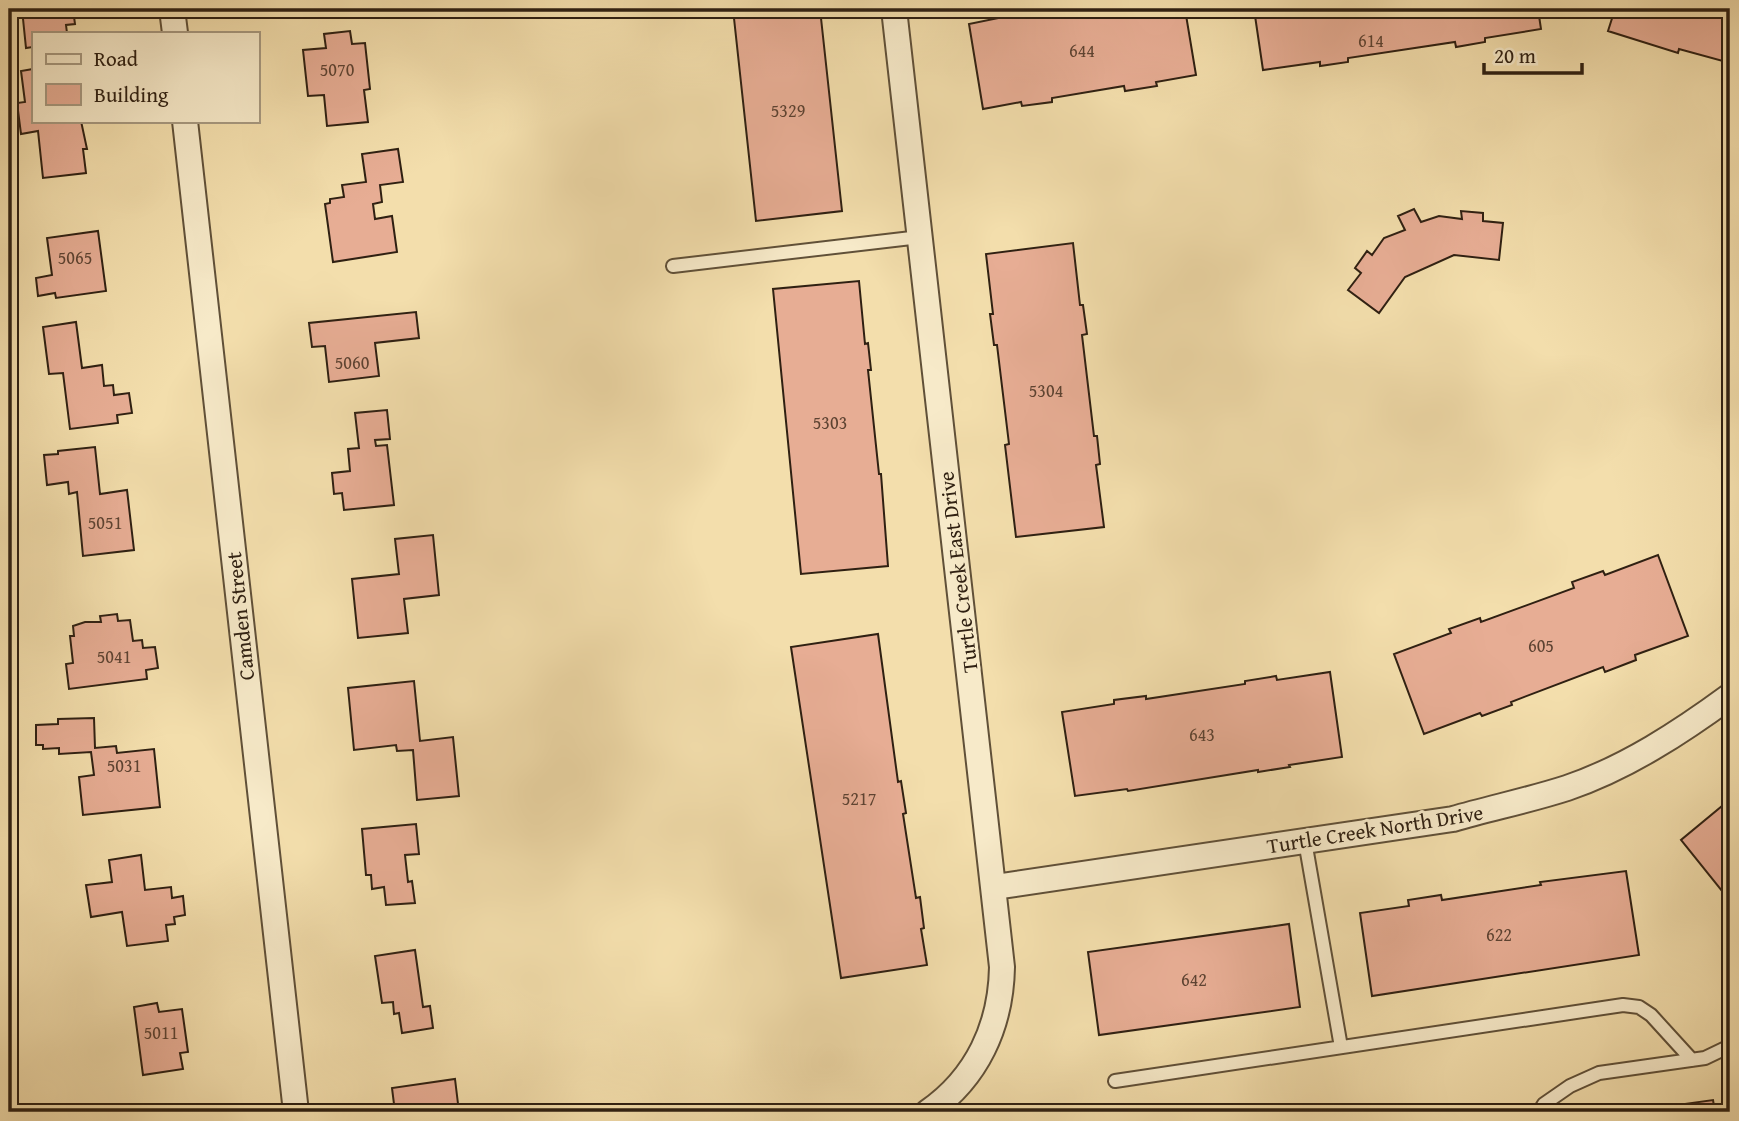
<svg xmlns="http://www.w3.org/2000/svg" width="1739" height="1121" font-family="'Gentium Book Plus',serif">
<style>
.building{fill:#e7ad94;stroke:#2f2012;stroke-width:2}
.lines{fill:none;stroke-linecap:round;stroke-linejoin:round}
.lane-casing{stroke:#605038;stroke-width:16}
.street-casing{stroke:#605038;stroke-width:28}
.lane{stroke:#f7eac9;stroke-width:12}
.street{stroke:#f7eac9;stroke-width:24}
.labels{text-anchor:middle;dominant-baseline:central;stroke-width:6;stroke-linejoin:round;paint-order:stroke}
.number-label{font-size:18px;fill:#5d4332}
.street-label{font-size:21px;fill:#2f2012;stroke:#f7eac9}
</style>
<rect width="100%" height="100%" fill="#f3deac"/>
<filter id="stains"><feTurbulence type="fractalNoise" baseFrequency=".00286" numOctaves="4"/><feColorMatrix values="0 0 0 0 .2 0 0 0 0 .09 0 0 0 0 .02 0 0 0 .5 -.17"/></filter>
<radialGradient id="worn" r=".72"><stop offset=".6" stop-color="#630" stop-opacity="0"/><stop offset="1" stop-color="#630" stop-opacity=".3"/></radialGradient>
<path class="building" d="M22 9H73L75 24 66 25 67 33H33V47L26 48Z
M733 9H820L842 211 756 221Z
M1081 9H1185L1196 75 1156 82 1157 86 1125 91 1124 86 1052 98V102L1022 106 1021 102 983 109 969 24 1037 10 1038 16Z
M1254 9H1538L1541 29 1485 38V42L1456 47 1455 42 1348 58V62L1320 66V62L1263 70Z
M1615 9H1730V63L1679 49 1678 53 1608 31Z
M350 31 352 44 365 43 370 89 364 90 368 122 327 126 324 95 308 96 303 50 326 48 324 34Z
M33 69V121H81L87 149H83L86 173 43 178 38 131 21 134 17 103 25 102 21 71Z
M398 149 403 182 380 185 382 202 373 204 375 219 392 216 397 252 333 262 325 204 330 203V199L344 197 342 185 366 182 362 154Z
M1414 209 1421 222 1439 216 1462 219 1461 211 1483 213V221L1503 223 1499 260 1454 255 1405 277 1379 313 1348 290 1361 273 1355 268 1367 251 1372 255 1384 238 1405 230 1398 216Z
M98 231 106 291 56 298 55 293 38 296 36 278 52 275 47 238Z
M1073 243 1080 305H1083L1087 334 1082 335 1094 436H1097L1100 464 1096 465 1104 527 1016 537 1005 445 1009 444 997 345H994L990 314H993L986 254Z
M859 281 865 344 868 343 871 370H868L879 474H881L888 566 801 574 773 289Z
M416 312 419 338 375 343 379 376 329 382 325 346 312 347 309 323Z
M76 322 82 368 102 365 104 386 113 385 114 395 129 393 132 413 117 415 118 423 70 429 63 373 49 374 43 327Z
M387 410 390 439 375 440 376 446 387 445 394 505 344 510 342 493 334 494 332 473 350 471 348 449 359 448 355 413Z
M95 447 100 494 127 490 134 550 83 556 77 492 69 494 68 482 47 485 44 455 58 454V451Z
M433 535 439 595 404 599 408 633 358 638 352 579 399 574 395 539Z
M1658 555 1688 636 1635 655 1636 660 1605 672 1603 667 1511 702 1512 705 1482 716 1480 713 1424 734 1394 654 1451 633 1449 629 1480 618 1481 622 1574 588 1572 582 1603 571 1605 575Z
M117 614 118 621 130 620 133 641 142 640 143 648 155 647 158 668 146 670 147 679 69 689 66 664 73 663 70 636H74L73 626 85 622H101L100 616Z
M878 634 898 782 901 781 906 813 903 814 916 898 920 897 924 928 921 929 927 965 841 978 791 647Z
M1330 672 1342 757 1289 765 1290 767 1258 772V770L1128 791 1127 789 1075 796 1062 712 1114 704V700L1146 696V699L1245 684V681L1276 676 1277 680Z
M414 681 420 741 453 737 459 796 417 800 413 750 397 751 396 745 354 750 348 688Z
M94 718 95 748 116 746 117 753 154 749 160 807 83 815 79 777 94 775 91 752 59 754V748L43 749V745H36V725L58 724V719Z
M1730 795V901L1681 840 1728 801 1726 798Z
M416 824 419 854 405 855 408 882 412 881 415 903 386 905 384 887 372 889 371 875H366L362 829Z
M141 855 145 890 171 887 172 898 183 896 185 915 174 917 175 924 166 925 168 941 127 946 122 912 91 917 86 885 112 882 109 860Z
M1626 871 1639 955 1372 996 1360 913 1409 906 1408 900 1441 895 1442 900 1541 885 1540 882Z
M1289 924 1300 1007 1099 1035 1088 952Z
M415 950 423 1007 430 1006 433 1028 402 1033 399 1013 394 1014 393 1002 382 1003 375 956Z
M157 1003 159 1012 182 1009 188 1052 180 1053 183 1069 143 1075 134 1007Z
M455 1079 459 1112H395L392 1088Z
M1713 1100 1715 1112H1627Z"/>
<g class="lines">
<g class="lane-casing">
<path id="lane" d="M673 266 920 237
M1305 841 1341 1047
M1115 1081 1623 1005 1639 1007 1651 1015 1692 1060
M1539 1112 1544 1104 1570 1086 1599 1073 1705 1058 1730 1046"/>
</g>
<g class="street-casing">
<path id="street" d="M172 9 175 33
M894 9 1002 967C1001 1026 977 1078 928 1112
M185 121 296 1112
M995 887 1453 819C1491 808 1530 800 1567 788 1626 768 1681 732 1730 696"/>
</g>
<use href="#lane" class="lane"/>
<use href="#street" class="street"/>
</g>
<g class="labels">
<g class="number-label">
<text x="1371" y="40">614</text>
<text x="1082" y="50">644</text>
<text x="337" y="69">5070</text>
<text x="788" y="110">5329</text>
<text x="75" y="257">5065</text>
<text x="352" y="362">5060</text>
<text x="1046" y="390">5304</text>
<text x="830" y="422">5303</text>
<text x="105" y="522">5051</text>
<text x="1541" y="645">605</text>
<text x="114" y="656">5041</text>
<text x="1202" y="734">643</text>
<text x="124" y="765">5031</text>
<text x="859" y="798">5217</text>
<text x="1499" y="934">622</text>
<text x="1194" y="979">642</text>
<text x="161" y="1032">5011</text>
</g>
<g class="street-label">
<text transform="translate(958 572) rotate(-97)">Turtle Creek East Drive</text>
<text transform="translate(240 616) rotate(-96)">Camden Street</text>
<text transform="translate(1375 829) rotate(-9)">Turtle Creek North Drive</text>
</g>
</g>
<rect width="1739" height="1121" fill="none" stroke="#f3deac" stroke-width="35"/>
<rect x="10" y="10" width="1718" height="1100" fill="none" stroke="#2f2012" stroke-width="3.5"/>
<rect x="18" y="18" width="1704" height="1086" fill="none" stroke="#2f2012" stroke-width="2"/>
<rect x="32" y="32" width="228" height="91" fill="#f7eac9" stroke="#a79980" stroke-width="2"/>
<rect x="46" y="54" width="35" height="10" fill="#f7eac9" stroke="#a79980" stroke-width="2"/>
<text x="94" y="66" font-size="21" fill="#2f2012">Road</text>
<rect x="46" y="84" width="35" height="21" fill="#e7ad94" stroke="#a79980" stroke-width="2"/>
<text x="94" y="102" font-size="21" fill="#2f2012">Building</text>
<path d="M1484 63v10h98v-10" fill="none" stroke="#2f2012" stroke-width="3.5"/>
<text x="1494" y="63" font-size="21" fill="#2f2012" stroke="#f7eac9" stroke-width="5" paint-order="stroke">20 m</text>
<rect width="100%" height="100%" filter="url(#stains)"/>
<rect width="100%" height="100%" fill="url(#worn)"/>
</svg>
